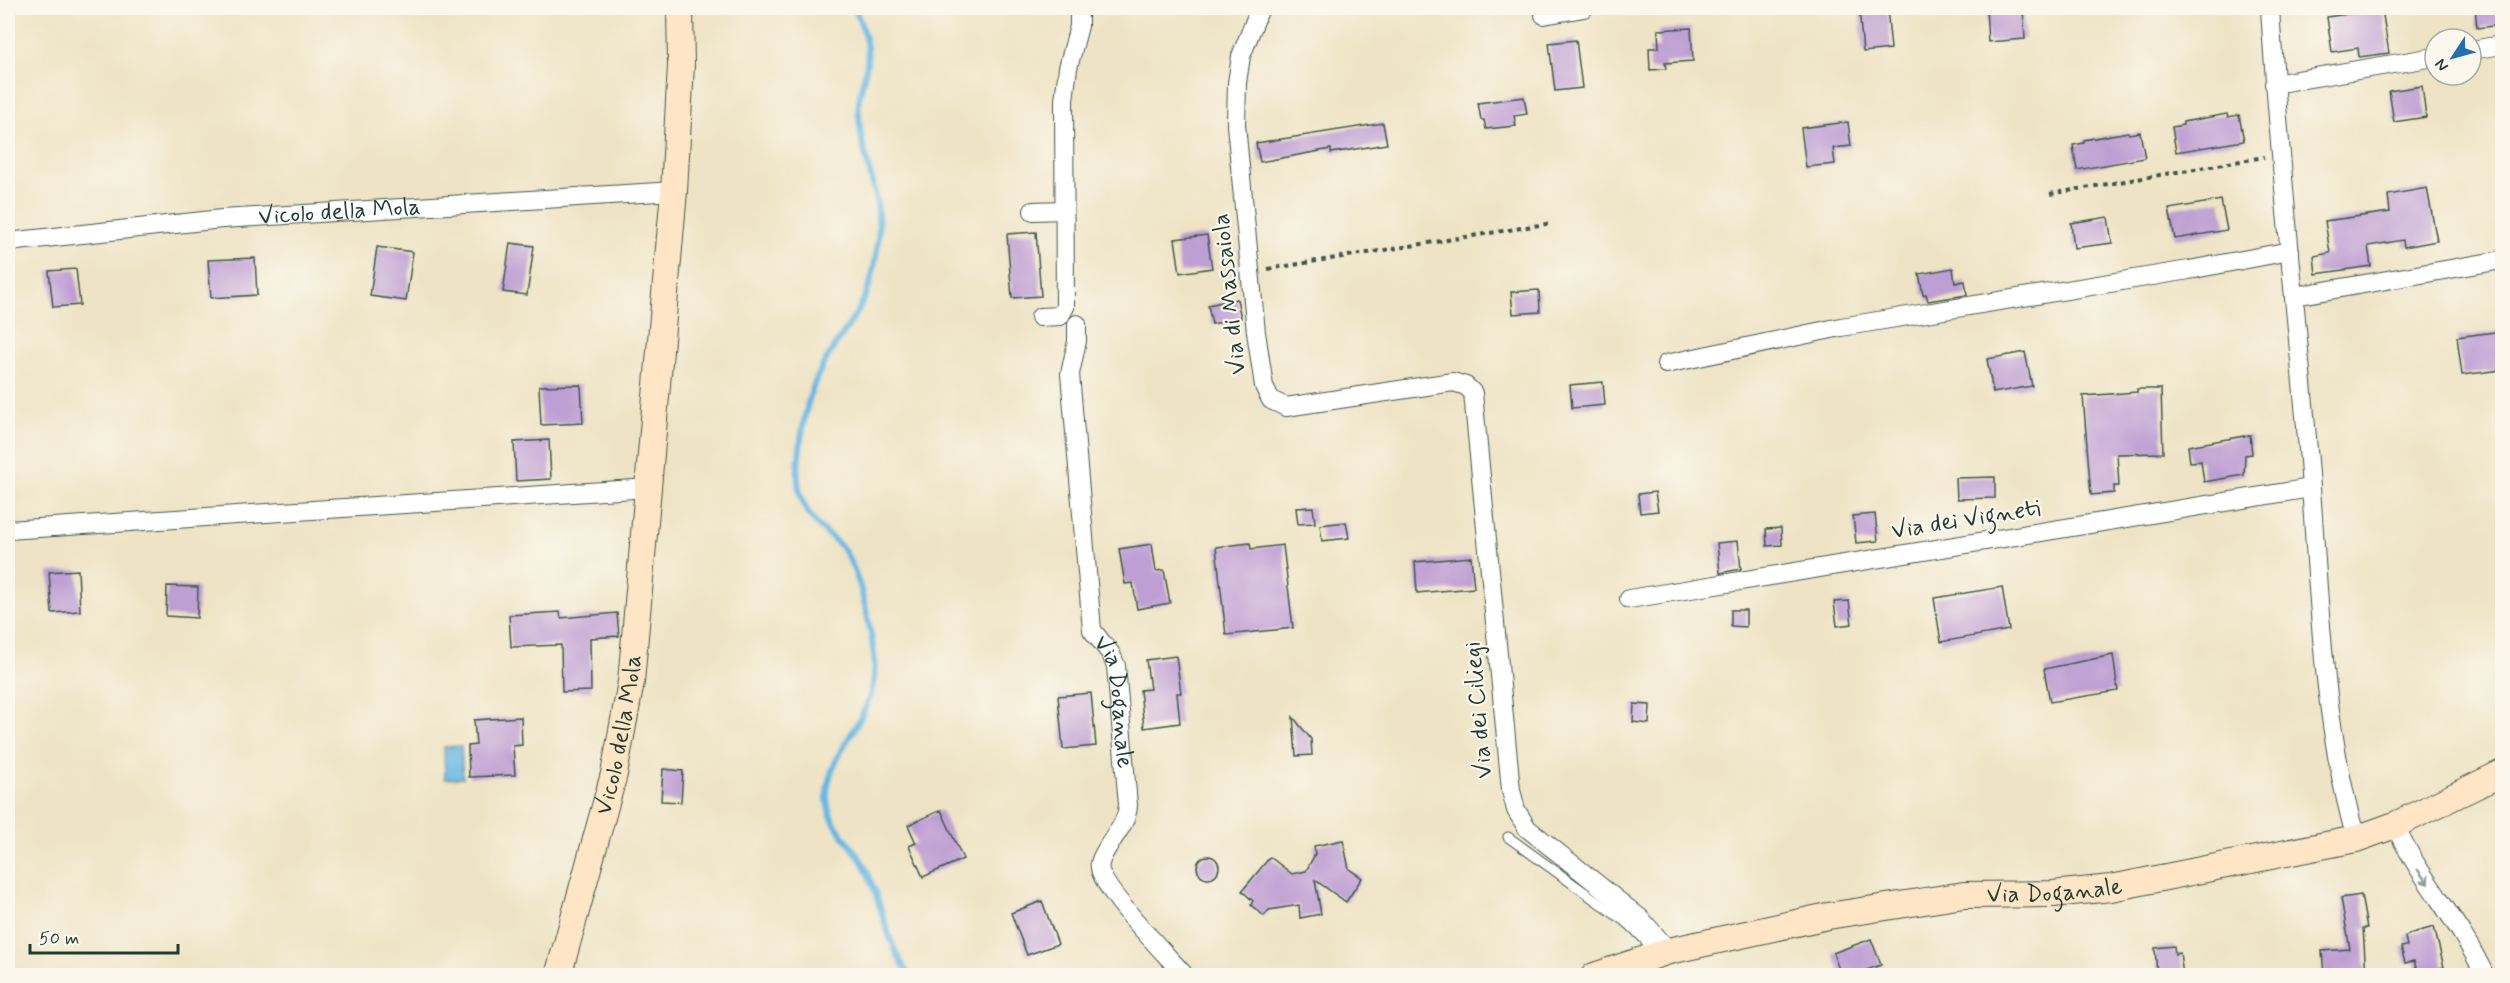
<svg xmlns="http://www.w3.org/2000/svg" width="2510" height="983" font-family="Mynerve,sans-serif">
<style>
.water{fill:#68b8e3;stroke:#447a8c;stroke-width:1.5}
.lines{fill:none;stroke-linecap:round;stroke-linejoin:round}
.stream{stroke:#68b8e3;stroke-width:6}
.building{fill:#be9fd3}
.lane-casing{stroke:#3e564a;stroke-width:11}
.street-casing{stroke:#3e564a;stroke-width:20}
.secondary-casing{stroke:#3e564a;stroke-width:28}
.path{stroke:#3e564a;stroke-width:4;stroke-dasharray:4.5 4.5;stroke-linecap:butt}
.lane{stroke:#fff;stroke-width:9}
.street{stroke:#fff;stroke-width:18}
.secondary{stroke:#fee5c5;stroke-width:26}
.oneway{stroke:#8f9e9a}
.labels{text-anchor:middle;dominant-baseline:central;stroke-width:4.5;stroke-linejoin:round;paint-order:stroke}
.street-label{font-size:24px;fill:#1f3d34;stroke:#fbf7ec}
</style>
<rect width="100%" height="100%" fill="#fbf7ec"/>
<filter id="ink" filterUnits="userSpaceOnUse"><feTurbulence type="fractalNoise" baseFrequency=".0167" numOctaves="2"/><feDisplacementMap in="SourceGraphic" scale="12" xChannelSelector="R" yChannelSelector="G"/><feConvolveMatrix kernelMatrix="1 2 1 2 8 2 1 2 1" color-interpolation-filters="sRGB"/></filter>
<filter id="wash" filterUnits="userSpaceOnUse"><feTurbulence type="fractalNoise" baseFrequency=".008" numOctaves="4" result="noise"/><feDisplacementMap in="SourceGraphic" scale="24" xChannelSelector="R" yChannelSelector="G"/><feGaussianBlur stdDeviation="1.35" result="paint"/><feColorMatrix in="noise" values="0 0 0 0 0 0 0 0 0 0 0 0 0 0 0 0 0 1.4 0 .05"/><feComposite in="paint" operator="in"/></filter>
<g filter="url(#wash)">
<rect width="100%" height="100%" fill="#eee3c4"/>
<path class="water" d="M461 746 463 778 445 779 444 747Z"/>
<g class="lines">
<path class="stream" d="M855 8C862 27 871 47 866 68 863 85 857 97 859 115 860 143 870 169 876 197 881 224 878 253 871 280 862 314 835 340 820 371 805 400 801 435 798 467 796 486 802 507 814 521 822 532 836 539 844 550 857 571 863 596 868 619 874 649 880 677 866 706 854 735 830 759 827 792 825 824 850 839 864 865 882 900 885 943 910 976"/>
</g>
<g id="blocks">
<path class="building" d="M1859 8H1887L1891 49 1863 52Z
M1986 8H2023L2025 39 1988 42Z
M2475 8H2500L2501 25 2477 28Z
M2382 9 2389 53 2359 57 2358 48 2332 52 2327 17Z
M1691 28 1693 61 1665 63 1666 69 1650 70 1649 48H1659L1658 30Z
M1576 40 1582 88 1555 91 1549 43Z
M2422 86 2426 117 2394 122 2389 91Z
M1524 97 1527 114 1514 116 1516 126 1486 129 1484 120H1481L1478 103Z
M2227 114 2228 117 2239 115 2244 141 2176 152 2172 127 2183 125V122Z
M1848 122 1851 146 1833 148 1835 164 1806 167 1801 128Z
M1383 123 1387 144 1331 153V149L1260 162 1256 143Z
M2128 132 2129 134 2140 132 2145 158 2077 170 2073 145 2084 143V140Z
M2427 188 2437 241 2404 247 2403 240 2368 246 2371 266 2316 274 2314 256 2330 253 2325 221 2390 212 2388 195Z
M2221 200 2227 230 2175 239 2169 209Z
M2108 217 2112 243 2074 248 2071 223Z
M1036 232 1041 296 1012 298 1007 234Z
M1207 235 1212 268 1180 273 1175 239Z
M510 243 534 246 527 295 503 292Z
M377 247 413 252 406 301 370 296Z
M255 258 257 295 211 298 208 260Z
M1953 268 1955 283 1965 281 1967 295 1928 301 1926 294 1923 295 1919 274Z
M76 269 80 305 53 307 49 271Z
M1539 290 1540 312 1513 314 1511 292Z
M1237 299 1241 318 1212 324 1208 305Z
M2502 331V370L2462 375 2457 337Z
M2025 352 2032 386 1993 393 1987 359Z
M1603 382 1605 405 1572 408 1570 385Z
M581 385 583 423 541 425 539 386Z
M2137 389H2161L2163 453 2117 454 2119 486H2114V493L2091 495 2083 396 2137 392Z
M2250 435 2252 454 2245 455 2244 475 2204 482 2201 461 2190 462 2188 446Z
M549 440 551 479 516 481 514 442Z
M1995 477V498L1957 499 1956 478Z
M1655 492 1658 511 1640 513 1638 494Z
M1313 507 1315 523 1298 524 1296 508Z
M1875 514 1878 541 1856 543 1853 516Z
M1346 522 1349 538 1322 541 1320 525Z
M1781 528 1782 545 1767 546 1766 529Z
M1738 541 1741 569 1720 573 1717 543Z
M1250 543 1251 549 1283 545 1293 628 1226 635 1216 547Z
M1152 544 1156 571 1164 570 1170 603 1137 609 1133 583 1125 584 1119 549Z
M1471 557 1474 588 1417 593 1415 562Z
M78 570 80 611 52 613 49 572Z
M167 586 198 587 197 618 166 616Z
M2002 587 2009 630 1941 642 1934 598Z
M1849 601 1852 624 1837 626 1834 602Z
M1731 610H1746V627L1731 626Z
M560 612 561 618 617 613 619 636 590 638 591 691 562 692 561 645 511 647 509 615Z
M2113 655 2118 691 2050 702 2044 669Z
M1176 656 1181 693H1177L1180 723 1144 728 1140 690 1150 689 1146 660Z
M1091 693 1096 746 1063 749 1058 696Z
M1634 704 1650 705 1649 724 1633 722Z
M521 717 522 745 513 746 515 775 469 777 468 746 476 745 474 720Z
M1293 717 1311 739 1312 755 1296 756Z
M663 769 683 771 681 802 661 801Z
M941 810 963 859 923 877 909 846 916 843 908 825Z
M1343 840 1349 869 1362 878 1346 902 1315 880 1321 914 1300 918 1299 905 1269 910 1264 916 1251 905 1253 901 1242 891 1270 857 1292 874 1306 871 1315 854 1314 846Z
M1197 867a11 11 0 1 1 22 0a11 11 0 1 1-22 0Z
M2361 895 2367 928H2363L2366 975H2324L2322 951 2350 949 2341 898Z
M1042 901 1058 944 1027 955 1011 913Z
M2434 927 2444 967 2418 974 2414 961 2405 963 2401 947 2407 946 2405 937 2409 934Z
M1871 939 1881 965 1852 975H1841L1833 953Z
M2174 946 2175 954 2180 953 2183 975H2157L2155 948Z"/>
</g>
</g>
<g filter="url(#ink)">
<use href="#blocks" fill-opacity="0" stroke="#3e564a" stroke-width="1.5"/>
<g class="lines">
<g class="lane-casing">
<path id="lane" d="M1508 837 1630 925 1644 939 1653 955"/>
</g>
<g class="street-casing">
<g id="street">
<path d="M1260 8 1241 56 1237 83 1236 125 1256 332 1264 386 1271 400 1286 407 1453 382 1466 386 1473 393 1511 790 1516 810 1527 828 1640 918 1669 951"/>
<path d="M2270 8C2279 159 2296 309 2309 461 2319 587 2321 716 2356 839"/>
<path d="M1544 15 1584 8"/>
<path d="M2471 50 2502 45"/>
<path d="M2274 84 2435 57"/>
<path d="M1033 211 1064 210"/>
<path id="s1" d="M8 242 222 219 674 191"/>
<path d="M2295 296 2502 260"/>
<path d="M1040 317 1060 316 1065 307 1064 100 1068 68 1079 26V8"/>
<path id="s2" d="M1077 324V341L1070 374 1092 630 1111 654 1116 666 1128 805C1127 828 1106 842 1100 863 1094 883 1169 957 1185 976"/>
<path d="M1666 364 1841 327 2189 270 2290 251"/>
<path d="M8 530 649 488"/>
<path d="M1629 599 2311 488"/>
<path d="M2395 825C2419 879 2461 922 2485 976"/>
</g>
</g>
<g class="secondary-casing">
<g id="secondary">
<path id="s3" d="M558 976 614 774 631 682 674 191 681 65 680 8"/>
<path id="s4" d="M1594 976 1669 951 1828 916 1964 895 2053 894 2111 888 2356 839 2395 825 2502 773"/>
</g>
</g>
<path class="path" d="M2050 194 2264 157
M1268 269 1552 223"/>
<use href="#lane" class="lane"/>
<use href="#street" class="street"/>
<use href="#secondary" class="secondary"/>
</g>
<defs><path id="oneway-shaft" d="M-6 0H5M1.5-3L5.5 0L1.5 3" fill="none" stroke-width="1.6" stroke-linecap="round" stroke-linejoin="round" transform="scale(1.5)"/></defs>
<use class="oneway" href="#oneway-shaft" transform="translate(2423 877) rotate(54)"/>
</g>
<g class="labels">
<g class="street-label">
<text stroke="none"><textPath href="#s1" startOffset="333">Vicolo della Mola</textPath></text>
<text transform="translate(1230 294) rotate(-96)">Via di Massaiola</text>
<text transform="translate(1966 520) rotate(-9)">Via dei Vigneti</text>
<text stroke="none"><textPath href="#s2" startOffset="386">Via Doganale</textPath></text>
<text transform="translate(1479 710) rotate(-95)">Via dei Ciliegi</text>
<text stroke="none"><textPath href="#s3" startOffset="249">Vicolo della Mola</textPath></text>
<text stroke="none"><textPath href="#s4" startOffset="470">Via Doganale</textPath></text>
</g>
</g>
<rect width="2510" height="983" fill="none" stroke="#fbf7ec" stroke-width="30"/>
<g transform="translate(2453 57) rotate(234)"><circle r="28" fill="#fbf7ec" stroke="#a3ada2" stroke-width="1.5"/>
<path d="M0-4.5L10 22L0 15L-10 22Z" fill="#1f6fb2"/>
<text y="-9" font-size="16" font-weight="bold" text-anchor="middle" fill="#1f3d34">N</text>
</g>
<path d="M30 944v9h148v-9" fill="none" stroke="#1f3d34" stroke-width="3"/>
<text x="39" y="944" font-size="18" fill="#1f3d34" stroke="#fbf7ec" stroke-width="4.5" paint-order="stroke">50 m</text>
</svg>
